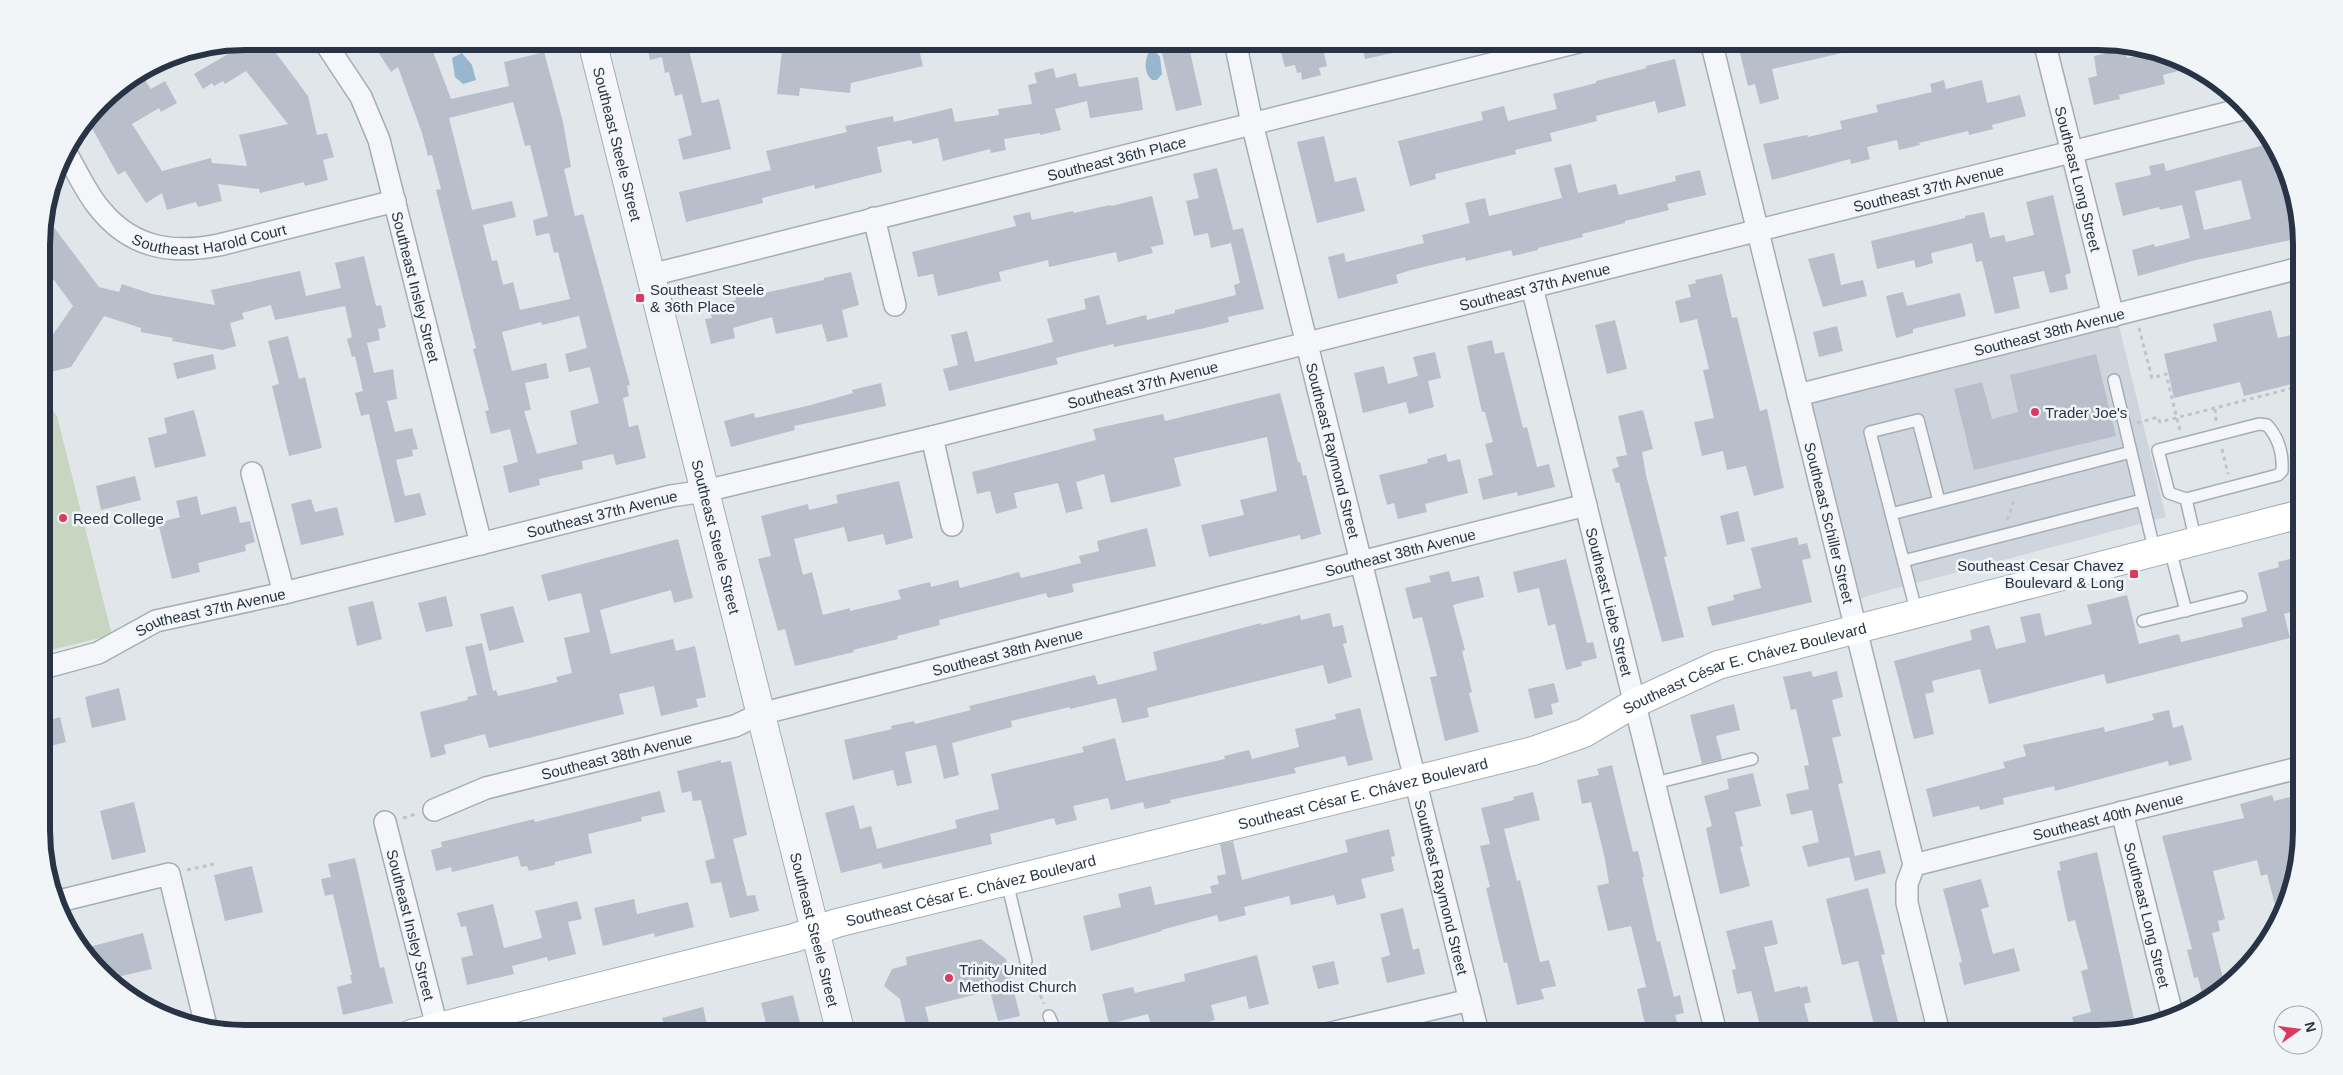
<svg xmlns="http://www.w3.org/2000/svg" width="2343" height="1075" font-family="Arial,sans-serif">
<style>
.built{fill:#cfd5dd}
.green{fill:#c8d6c1}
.water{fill:#99b6cf}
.building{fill:#b8bfca;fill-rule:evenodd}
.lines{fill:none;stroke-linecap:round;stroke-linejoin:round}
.service-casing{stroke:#a6adb6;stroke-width:14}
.minor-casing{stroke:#a6adb6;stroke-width:24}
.tertiary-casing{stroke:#a6adb6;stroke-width:30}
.secondary-casing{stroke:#a6adb6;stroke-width:30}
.path{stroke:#bfc4ca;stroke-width:3;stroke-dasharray:4 4;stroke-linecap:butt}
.service{stroke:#f4f6f9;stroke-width:11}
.minor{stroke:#f4f6f9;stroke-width:21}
.tertiary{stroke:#f4f6f9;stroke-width:28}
.secondary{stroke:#fff;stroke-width:28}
.poi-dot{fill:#dc3b5d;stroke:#f1f5f8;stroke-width:2}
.labels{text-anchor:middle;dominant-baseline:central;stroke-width:5;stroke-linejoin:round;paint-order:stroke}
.street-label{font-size:15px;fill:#283445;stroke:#f1f5f8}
.poi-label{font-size:15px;fill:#283445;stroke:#f1f5f8;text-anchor:start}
.rim{fill:none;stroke:#283445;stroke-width:6}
</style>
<rect width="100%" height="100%" fill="#e1e6eb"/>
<path class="built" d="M2117 318 2166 517 1867 596 1852 603 1801 398Z"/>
<path class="green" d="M42 396 57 416 112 635 43 652Z"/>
<path class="water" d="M1149 52H1156L1160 57 1162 74 1157 80H1152C1144 73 1144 61 1149 52Z
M462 53 472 65 476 80 463 84 455 77 452 58Z"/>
<path class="building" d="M245 41H267L308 96 317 135 327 133 334 157 323 160 328 180 305 186 304 182 260 193 259 189 218 184 222 201 198 207 196 202 167 210 162 193 146 203 125 171 118 175 88 121 110 92 140 73 151 89 165 81 177 103 161 112 159 108 132 124 162 171 211 158 212 163 247 166 239 135 288 124 246 71 225 84 223 81 214 86 212 83 203 89 194 74 233 51 231 48 239 42Z
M371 41H429L451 99 509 86 504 62 544 52 563 122 571 167 564 169 575 216 583 214 630 385 627 386 629 396 623 398 629 427 638 425 646 458 616 465 613 454 582 461 583 469 539 479 540 485 509 493 503 466 518 462 510 429 491 434 485 411 489 410 473 349 476 348 436 190 441 189 432 155 428 156 422 133 398 67 391 72ZM513 102 525 146 530 145 548 216 533 220 536 236 549 233 554 253 558 252 570 299 520 310 513 282 503 285 497 260 492 261 483 225 516 217 512 201 472 210 449 118ZM579 316 587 348 565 354 569 372 590 367 599 403 570 411 577 444 537 454 524 411 531 410 525 383 549 378 546 363 512 371 502 332 541 322 542 325Z
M646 41H701L702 47 689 50 702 103 719 99 731 149 683 160 678 139 692 135 682 94 675 96 669 72 665 73 662 57 650 60Z
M783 41H811L859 46 858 41H917L923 66 851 83 850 93 800 88 799 96 777 94Z
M1278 41H1321L1327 66 1319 68 1321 75 1302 80 1301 72 1297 73 1295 65 1285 67Z
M1361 41H1415L1416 48 1365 59Z
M1754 41H1868V47L1772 69 1779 99 1760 104 1755 84 1748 86 1738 45Z
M1188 43 1202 105 1176 111 1161 49Z
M2125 49 2127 58 2154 52 2176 57 2194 67 2163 75 2165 84 2119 95 2120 99 2094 105 2088 78 2097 76 2094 56Z
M1675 59 1686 106 1658 113 1655 101 1596 116 1597 121 1550 133 1552 141 1515 150 1516 154 1435 174 1436 179 1410 186 1398 141 1483 120 1481 112 1504 106 1508 121 1557 109 1553 94 1596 83V81L1647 68 1646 66Z
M1053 68 1056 78 1076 73 1079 87 1138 77 1143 110 1090 118 1087 101 1055 109 1061 130 1040 135V133L1004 139 1006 150 991 153 990 149 943 161 938 138 913 144 911 140 877 147 882 172 815 189 814 185 762 198 763 203 686 222 679 192 771 170 766 151 847 132 845 126 893 116 894 122 952 108 955 122 999 115 998 109 1032 104 1028 85 1037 83 1034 73Z
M1944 80 1946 89 1982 80 1987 103 2020 95 2026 116 1992 125 1993 129 1969 135 1968 131 1919 143 1920 145 1899 150 1897 140 1867 147 1870 159 1851 164 1850 159 1772 180 1763 144 1792 138 1807 135 1808 137 1842 129 1840 121 1878 112 1876 105 1932 92 1930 84Z
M1324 136 1335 182 1356 177 1365 211 1317 223 1297 142Z
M2272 143 2286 167 2300 219V238L2196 260 2138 276 2132 250 2154 244 2155 247 2190 238 2182 205 2160 210 2159 207 2123 216 2115 183 2151 175 2149 166 2164 163 2166 171ZM2241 180 2251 219 2204 230 2195 191Z
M1571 164 1578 193 1616 184 1619 195 1676 181 1675 176 1700 170 1706 195 1667 204 1669 210 1625 221V223L1582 234 1583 237 1538 248V250L1513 256 1511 250 1466 261 1465 257 1411 270 1396 275 1398 283 1338 299 1328 257 1344 253 1346 262 1424 243 1422 235 1470 223 1465 203 1485 198 1489 216 1562 198 1554 168Z
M1217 168 1233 230 1243 228 1264 309 1228 317 1229 322 1205 328 1114 347 1113 344 1056 358 1058 364 949 391 943 369 958 365 951 335 967 331 975 362 1053 342 1047 319 1086 309 1084 299 1099 295 1107 325 1146 315 1147 320 1175 313V310L1236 295 1234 285 1240 283 1231 243 1211 248 1208 233 1194 236 1186 201 1199 198 1193 174Z
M2053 195 2071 273 2065 275 2068 289 2050 293 2044 271 2013 277 2020 308 1995 314 1982 261 1976 262 1972 243 1931 253 1933 263 1916 268 1914 260 1877 269 1871 241 1965 218V216L1984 212 1990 238 2004 235 2006 242 2034 235 2026 202Z
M1152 196 1164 244 1151 247 1153 253 1118 262 1116 252 1049 267 1048 260 999 272 1001 281 938 296 933 274 918 277 912 252 1016 226 1013 216 1030 212 1032 220 1073 211 1074 213 1110 205 1111 206Z
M46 217 99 287 119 292 122 284 152 294 215 305 211 290 300 271 306 296 341 288 335 263 364 256 376 306 381 305 386 327 378 329 380 340 367 343 374 373 393 369 397 399 387 401 395 432 412 428 418 449 412 450 413 456 396 460 405 496 420 493 426 515 395 523 369 414 361 416 355 393 363 391 355 356 352 357 347 339 352 337 345 306 275 320 271 305 242 313 244 319 230 323 236 346 222 350 172 341 173 338 141 332V328L104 316 71 367 42 374V350L73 306 54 280 46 283 42 277V231Z
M1834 253 1841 285 1863 280 1867 296 1823 307 1808 259Z
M851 272 859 305 842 310 848 337 827 342 822 324 776 334 772 317 733 328 735 338 711 344 705 319 712 318 709 307 736 300 733 290 761 283 764 293 824 280V278Z
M1722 274 1732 318 1737 317 1760 411 1767 409 1784 488 1754 496 1746 466 1727 470 1723 451 1702 456 1694 422 1714 418 1703 370 1709 369 1697 319 1680 323 1675 301 1691 297 1688 285 1696 283 1695 280Z
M1903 292 1907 306 1960 293 1966 316 1913 329V333L1896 338 1886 296Z
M2271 310 2278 338 2300 333V382L2244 396 2240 382 2174 398 2164 354 2217 341 2213 324Z
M1615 320 1627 369 1607 374 1595 325Z
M1837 326 1843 351 1819 357 1813 332Z
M288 336 299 379 305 377 322 448 289 456 272 386 279 384 268 341Z
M1492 340 1495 354 1504 352 1523 428 1527 427 1537 467 1549 464 1555 487 1518 496 1517 492 1483 500 1478 479 1493 475 1485 444 1493 442 1485 412H1482L1467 346Z
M1435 352 1441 378 1428 381 1434 407 1409 414 1406 402 1363 413 1354 373 1384 366 1388 384 1418 376 1413 357Z
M213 354 216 369 177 379 173 363Z
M2096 354 2116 436 1974 470 1954 389 1982 382 1992 419 2018 412 2010 375Z
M881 383 886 406 794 426 795 430 731 447 724 421 754 413 755 418 811 405 853 393 852 390Z
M1280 393 1298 462H1300L1303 476 1306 475 1321 534 1301 540 1300 535 1209 557 1201 525 1244 515 1240 500 1277 491 1267 437 1174 458 1181 486 1111 503 1104 474 1076 482 1083 509 1066 513 1058 483 1014 493 1017 508 996 514 990 491 977 494 972 472 1096 440 1093 429 1163 414 1165 421Z
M194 410 206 456 155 468 148 438 167 433 164 418Z
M1643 410 1653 449 1642 452 1646 475 1667 556 1664 557 1684 637 1662 642 1619 482 1616 483 1612 469 1619 467 1616 457 1627 455 1618 416Z
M1446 454 1448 462 1460 459 1468 493 1425 504 1427 512 1398 519 1394 503 1387 505 1379 475 1428 463 1427 459Z
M135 476 141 500 101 510 96 486Z
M899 481 913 538 886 545 883 534 848 542 844 527 794 539 803 575 812 572 823 615 850 608V611L901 599 898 590 930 582 931 587 958 580 960 588 1019 572 1021 578 1081 563 1079 556 1099 551 1097 541 1147 528 1156 566 1072 584 1074 592 1048 598 1046 593 939 620 940 625 897 636 898 639 853 650 854 652 795 666 785 629 778 631 758 559 771 556 761 516 808 504 809 510 838 503 836 495Z
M197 496 201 515 236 506 240 523 250 521 255 542 245 545 246 551 198 563 200 572 172 579 158 523 180 517 176 501Z
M311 499 315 512 337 507 344 535 301 545 291 504Z
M1738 511 1745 541 1727 545 1720 516Z
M1797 537 1799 545 1807 543 1811 558 1802 560 1812 602 1712 626 1707 607 1734 600 1733 595 1761 588 1751 548Z
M678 539 693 598 674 603 671 590 600 610 611 654 673 639 676 651 695 646 706 697 696 699 698 707 661 716 654 686 619 694 624 714 489 748 485 734 444 745 446 754 431 758 420 712 468 700 467 697 477 695 465 647 482 643 493 691 496 690 498 696 558 682 556 677 572 673 564 638 590 632 581 593 548 601 541 575Z
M2301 556V609L2284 614 2290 638 2107 684 2104 674 1989 704 1980 669 1932 681 1934 692 1925 694 1934 734 1914 739 1894 661 1972 640 1970 630 1989 625 1996 649 2026 642 2020 617 2040 613 2045 636 2092 624 2087 605 2127 595 2139 644 2179 634 2181 642 2243 627 2241 618 2267 611 2258 573 2279 567 2278 562Z
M1566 559 1587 643 1593 642 1597 658 1581 662 1582 666 1566 670 1555 624 1548 626 1539 588 1518 593 1513 572Z
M1449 571 1452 582 1479 576 1484 597 1453 605 1465 650 1462 651 1472 692 1469 693 1479 732 1445 741 1430 677 1437 676 1422 617 1413 619 1405 588 1431 582 1429 576Z
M446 596 453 626 426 632 418 603Z
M373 601 382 639 357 646 348 607Z
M513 606 524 642 489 651 480 614Z
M1330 613 1333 627 1343 625 1347 643 1343 644 1352 677 1328 684 1323 665 1147 708 1149 717 1122 723 1116 698 1070 709V707L1011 721 1012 727 952 743 959 775 944 779 936 745 905 752 912 783 897 786 893 770 853 780 844 740 892 729 891 726 914 721 915 724 971 710 969 706 1095 675 1098 685 1157 670 1153 652 1261 623V625L1300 615 1301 620Z
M1811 671 1813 677 1837 671 1843 697 1832 700 1841 736 1832 738 1843 783 1838 784 1855 856 1880 850 1886 873 1855 881 1849 857 1808 867 1802 846 1819 842 1812 810 1791 815 1786 794 1809 789 1804 766 1809 765 1796 709 1791 710 1783 677Z
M1554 683 1559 702 1551 704 1553 714 1535 719 1528 689Z
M119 688 126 720 92 728 85 697Z
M1734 704 1740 730 1716 736 1722 759 1702 764 1690 715Z
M1360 708 1373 760 1348 766 1345 756 1294 768 1296 773 1170 800 1171 803 1145 809 1143 802 1111 810 1108 798 1073 806 1077 820 1056 825 1054 818 990 834 992 844 883 869 881 863 841 873 825 813 854 805 860 829 871 826 877 849 957 828 955 820 999 809 991 774 1084 752 1082 747 1115 738 1126 781 1225 759 1224 756 1249 750 1252 759 1299 747 1295 729 1336 719 1335 714Z
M2169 710 2173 728 2183 725 2192 760 2169 766 2168 761 2055 791 2054 786 2003 798 2004 804 1980 810 1979 806 1933 817 1926 789 2005 768 2003 762 2026 756 2023 745 2104 727 2105 732 2154 720 2152 714Z
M60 717 66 742 43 748V722Z
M721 760V763L731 761 747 835 733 839 747 896 755 895 759 911 730 918 721 882 711 884 705 861 715 858 701 800 693 801 691 791 682 793 677 771Z
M1612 765 1633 852 1638 851 1644 877H1642L1657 942 1660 941 1674 997 1680 995 1684 1013 1675 1015 1680 1033H1647L1637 989 1646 987 1631 926 1608 931 1597 886 1609 883 1605 859 1591 802 1582 804 1577 780 1599 775 1597 769Z
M1753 773 1761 806 1735 812 1743 846 1740 847 1750 886 1720 894 1706 828 1712 826 1704 796 1729 789 1727 779Z
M660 791 665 812 641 817 642 821 588 834 592 853 555 862V865L529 871 527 866 521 867 518 856 452 872 451 867 436 871 431 850 442 847 441 842 534 819 535 822Z
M1533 792 1540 820 1504 829 1517 881 1520 880 1540 962 1549 960 1556 986 1541 989 1544 999 1517 1005 1507 962 1504 963 1486 888 1490 887 1480 846 1490 844 1481 808 1514 800 1513 797Z
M2302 794V830L2286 908 2279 920 2267 874 2261 876 2257 860 2213 871 2225 919 2218 921 2220 931 2212 933 2225 987 2204 1003 2198 977 2194 978 2187 950 2192 949 2162 836 2244 818 2240 804 2272 795 2274 801Z
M134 802 146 852 112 860 100 811Z
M1389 829 1395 856 1391 857 1394 871 1361 879 1366 898 1337 905 1334 895 1291 905 1289 896 1244 907 1246 915 1219 922 1217 915 1161 930 1162 931 1091 951 1083 916 1121 907 1118 894 1151 886 1155 905 1212 893 1210 886 1219 884 1217 876 1226 874 1220 844 1233 841 1242 880 1348 852 1345 840Z
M2097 852 2136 1028 2115 1033 2114 1030 2100 1033H2076L2072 1017 2091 1012 2081 971 2088 969 2075 920 2068 922 2057 871 2061 870 2059 862Z
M355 858 380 968 384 967 393 1003 343 1015 337 987 352 983 350 975H352L333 894 325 896 321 879 331 877 328 864Z
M252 866 263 912 225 921 214 875Z
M1981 879 1989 907 1981 909 1993 954 2014 948 2020 971 1964 985 1959 963 1962 962 1943 889Z
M1868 888 1885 954 1881 955 1901 1033H1876L1858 961 1842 965 1826 899Z
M634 899 637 914 688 902 694 927 655 937 654 933 603 946 594 908Z
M577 901 582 919 568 922 576 954 548 961 547 957 512 966 514 974 467 985 461 958 473 955 466 926 461 927 457 913 493 904 504 948 542 938 535 911Z
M1403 908 1413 950 1419 948 1425 974 1387 983 1381 958 1390 955 1380 914Z
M1772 920 1778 944 1764 947 1775 992 1800 986V988L1807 986 1811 1002 1804 1004 1809 1023 1762 1033 1751 991 1737 994 1732 970 1736 969 1726 931Z
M143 933 152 969 108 979 81 949Z
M981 939 1006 959 1020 1016 998 1021 990 991 925 1007 932 1034H908L900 999 884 986 892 969 907 965 906 957Z
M1257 955 1269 1004 1249 1009 1246 996 1211 1005 1215 1020 1168 1034H1153L1148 1014 1109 1024 1102 994 1133 987 1135 993 1185 981 1184 974Z
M1334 961 1339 984 1318 989 1312 966Z
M793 995 800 1023 768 1031 761 1003Z
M703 1007 709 1034H666L662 1018Z"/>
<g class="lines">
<g class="service-casing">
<path id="service" d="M2114 380 2155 553
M2259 424 2267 425C2279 438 2283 454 2282 471L2278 475 2186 499 2169 493 2158 450Z
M2186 499 2196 542
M1891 514 2131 452
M2170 549 2186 611
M1903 561 2142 500
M1917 614 1870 432 1918 420 1939 501
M2143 621 2241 597
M1655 783 1752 759
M1007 882 1026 961
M502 1011 509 1034
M1049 1016 1057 1034"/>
</g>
<g class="minor-casing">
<g id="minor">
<path id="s1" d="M324 41 361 97 379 140 481 544"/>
<path id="s2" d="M1235 41 1252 123 1478 1033"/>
<path id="s3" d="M1711 41 1914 865 1907 884V903L1939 1033"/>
<path id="s4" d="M2044 41 2113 316"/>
<path id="s5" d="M65 151C75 168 84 188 96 204 128 247 169 255 219 245L395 201"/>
<path d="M874 218 895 305"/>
<path id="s6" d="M651 275 1582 41"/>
<path id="s7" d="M1532 287 1716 1033"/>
<path id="s8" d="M1798 395 2300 268"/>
<path d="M932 437 952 525"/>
<path d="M252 473 284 593"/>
<path id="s9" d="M43 668 98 653 156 621 284 593 671 496 705 491 932 437 2247 108"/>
<path id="s10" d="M434 810 486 788 735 726 760 714 1586 505"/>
<path id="s11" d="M2122 812 2173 1018"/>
<path id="s12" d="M385 822 437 1027"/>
<path id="s13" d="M1914 865 2302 767"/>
<path d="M55 902 169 874 206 1026"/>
<path d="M1327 1034 1470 1000"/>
</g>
</g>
<g class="tertiary-casing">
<g id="tertiary">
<path id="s14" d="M592 41 841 1034"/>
</g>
</g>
<g class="secondary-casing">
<g id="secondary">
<path id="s15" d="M411 1034 794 938 837 923 1533 751 1584 733 1635 703 1718 665 2301 514"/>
</g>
</g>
<path class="path" d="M2139 328 2152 378 2166 374 2180 431
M2215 409 2216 421
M2137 423 2158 417 2160 422 2301 386
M2222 449 2228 474
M2007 520 2015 498
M403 818 416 814
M187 870 214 864
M1031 973 1044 1004"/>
<use href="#service" class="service"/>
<use href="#minor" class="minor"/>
<use href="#tertiary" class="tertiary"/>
<use href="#secondary" class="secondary"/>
</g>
<g class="poi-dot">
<rect x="635" y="293" width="10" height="10" rx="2.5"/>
<circle cx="2035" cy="412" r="5"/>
<circle cx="63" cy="518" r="5"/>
<rect x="2129" y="569" width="10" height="10" rx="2.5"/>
<circle cx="949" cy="978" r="5"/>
</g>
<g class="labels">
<g class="street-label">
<text stroke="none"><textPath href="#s14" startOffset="106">Southeast Steele Street</textPath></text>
<text stroke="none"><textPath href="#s6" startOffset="480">Southeast 36th Place</textPath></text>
<text stroke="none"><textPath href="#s4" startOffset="142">Southeast Long Street</textPath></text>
<text stroke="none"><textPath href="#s9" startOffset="1948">Southeast 37th Avenue</textPath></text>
<text stroke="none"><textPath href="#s5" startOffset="190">Southeast Harold Court</textPath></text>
<text stroke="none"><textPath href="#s9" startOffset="1542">Southeast 37th Avenue</textPath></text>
<text stroke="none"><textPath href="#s1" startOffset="265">Southeast Insley Street</textPath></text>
<text stroke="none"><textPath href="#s8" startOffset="259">Southeast 38th Avenue</textPath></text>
<text stroke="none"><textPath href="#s9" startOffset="1138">Southeast 37th Avenue</textPath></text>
<text stroke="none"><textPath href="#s2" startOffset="421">Southeast Raymond Street</textPath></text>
<text stroke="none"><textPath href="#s9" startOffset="582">Southeast 37th Avenue</textPath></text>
<text stroke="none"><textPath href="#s3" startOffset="496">Southeast Schiller Street</textPath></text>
<text stroke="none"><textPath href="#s14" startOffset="511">Southeast Steele Street</textPath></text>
<text stroke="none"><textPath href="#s10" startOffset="1001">Southeast 38th Avenue</textPath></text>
<text stroke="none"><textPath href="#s7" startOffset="324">Southeast Liebe Street</textPath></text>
<text stroke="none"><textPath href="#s9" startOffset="178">Southeast 37th Avenue</textPath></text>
<text stroke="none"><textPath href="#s10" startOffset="596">Southeast 38th Avenue</textPath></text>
<text stroke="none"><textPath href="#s15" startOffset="1386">Southeast César E. Chávez Boulevard</textPath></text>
<text stroke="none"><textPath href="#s10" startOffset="191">Southeast 38th Avenue</textPath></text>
<text stroke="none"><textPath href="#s15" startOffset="982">Southeast César E. Chávez Boulevard</textPath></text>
<text stroke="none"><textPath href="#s13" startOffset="200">Southeast 40th Avenue</textPath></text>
<text stroke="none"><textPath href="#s2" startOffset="871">Southeast Raymond Street</textPath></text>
<text stroke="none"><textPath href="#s15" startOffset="578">Southeast César E. Chávez Boulevard</textPath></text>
<text stroke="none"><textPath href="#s11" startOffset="106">Southeast Long Street</textPath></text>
<text stroke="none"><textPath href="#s12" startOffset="106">Southeast Insley Street</textPath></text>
<text stroke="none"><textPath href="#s14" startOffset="916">Southeast Steele Street</textPath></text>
</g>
<g class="poi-label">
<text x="650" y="289">Southeast Steele<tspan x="650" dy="17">&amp; 36th Place</tspan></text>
<text x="2045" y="412">Trader Joe's</text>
<text x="73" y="518">Reed College</text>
<text x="2124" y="565" text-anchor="end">Southeast Cesar Chavez<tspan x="2124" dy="17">Boulevard &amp; Long</tspan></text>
<text x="959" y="969">Trinity United<tspan x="959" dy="17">Methodist Church</tspan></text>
</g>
</g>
<path d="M0 0H2343V1075H0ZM245 50H2098A195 195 0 0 1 2293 245V830A195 195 0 0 1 2098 1025H245A195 195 0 0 1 50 830V245A195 195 0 0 1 245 50Z" fill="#f1f5f8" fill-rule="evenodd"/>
<path class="rim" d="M245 50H2098A195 195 0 0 1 2293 245V830A195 195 0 0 1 2098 1025H245A195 195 0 0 1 50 830V245A195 195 0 0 1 245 50Z"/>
<g transform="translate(2298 1030) rotate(76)"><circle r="24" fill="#f1f5f8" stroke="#a1a8b0"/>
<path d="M0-4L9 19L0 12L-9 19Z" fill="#dc3b5d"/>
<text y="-8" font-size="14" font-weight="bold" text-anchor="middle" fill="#283445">N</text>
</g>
</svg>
